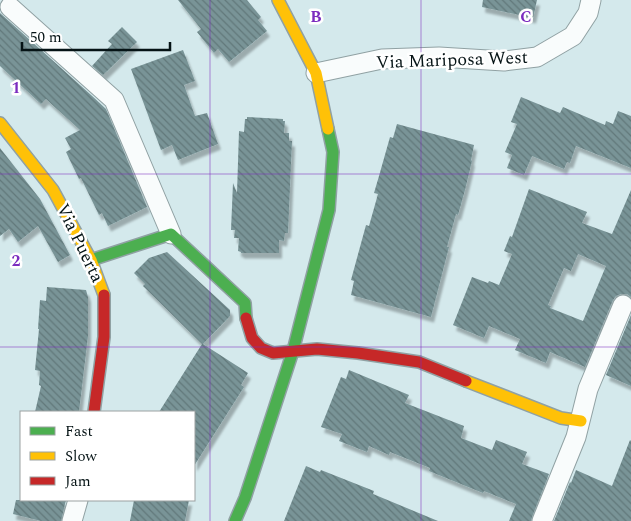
<svg xmlns="http://www.w3.org/2000/svg" width="631" height="521" font-family="Spectral,serif">
<style>
.building{fill:url(#building-back-hatch);fill-rule:evenodd;filter:url(#shadow)}
.lines{fill:none;stroke-linecap:round;stroke-linejoin:round}
.street-casing{stroke:#90a1a3;stroke-width:21}
.fast-casing{stroke:#90a1a3;stroke-width:14}
.slow-casing{stroke:#90a1a3;stroke-width:14}
.jam-casing{stroke:#90a1a3;stroke-width:14}
.street{stroke:#f9fcfc;stroke-width:19}
.fast{stroke:#4caf50;stroke-width:11}
.slow{stroke:#ffc107;stroke-width:11}
.jam{stroke:#c62828;stroke-width:11}
.grid{fill:none;stroke:#7b2cbf;stroke-width:1;stroke-opacity:0.55}
.labels{text-anchor:middle;dominant-baseline:central;stroke-width:5;stroke-linejoin:round;paint-order:stroke}
.street-label{font-size:18px;fill:#051315;stroke:#fff}
.grid-label{font-size:16px;text-anchor:middle;font-weight:bold;fill:#7b2cbf;stroke:#fff;stroke-width:5;stroke-linejoin:round;paint-order:stroke}
</style>
<defs>
<pattern id="building-back-hatch" width="6" height="6" patternUnits="userSpaceOnUse" patternTransform="scale(1.25)"><rect width="6" height="6" fill="#799497"/><path d="M-1 5l2 2M0 0l6 6M5-1l2 2" fill="none" stroke="#61787a"/></pattern>
<filter id="shadow"><feDropShadow dx="3" dy="5.5" stdDeviation="1" flood-color="#0004"/></filter>
</defs>
<rect width="100%" height="100%" fill="#d4e9ec"/>
<path class="building" d="M178 0H247L261 17 258 20 267 31 229 62 218 49 214 53 197 32 201 29Z
M483 0H537L533 18 482 7Z
M0 13 91 95 106 109 147 207 108 226 102 213 99 215 81 178 79 179 66 152 71 149 65 138 80 130 46 99 41 104 0 66Z
M122 27 137 42 103 75 92 66 112 44 108 41Z
M183 50 195 81 184 85 195 116 207 113 218 144 178 160 172 145 161 150 131 69Z
M521 97 560 113 563 107 605 125 606 121 613 124 618 111 631 116V168L576 146 570 163 567 162 564 169 532 156 524 175 507 168 512 155 505 152 517 124 511 122Z
M247 117 283 119V121H285L284 133H289V141H292L288 233H285L284 241 279 240V253H241V252L238 251 239 238H234L235 230H231L233 183 237 193 239 131 244 132 245 119H247Z
M397 124 474 145 471 160 472 161 465 190 458 215 456 214 447 247H449L431 317 351 295 354 281 351 280 366 225 369 226 378 194 374 193 379 176 390 137 393 138Z
M0 148 40 199 70 255 58 262 38 226 18 242 9 229 0 236Z
M529 189 587 212 582 223 612 234 631 190V297L627 294H621L616 296 613 300 585 367 550 352 546 363 515 350 520 339 489 326 484 338 453 325 472 277 488 283 489 281 499 285 512 254 504 251 510 236 512 237ZM578 254 606 266 583 321 550 308 551 306 548 305 564 268 571 271Z
M167 252 230 310V316L203 344 248 373 241 385 244 387 194 466V412H159L202 344 143 286 145 284 134 273 149 258Z
M47 287 86 290 88 297V336L79 412H35L41 386 39 385 40 371 35 370 39 329H38L40 300 46 301Z
M631 315V386L606 375Z
M349 370 409 395 405 403 464 426 461 438 492 450 496 440 527 452 522 464 549 474 532 517 531 521H509L516 504 484 491 483 493 429 471 430 468 390 452 389 455 369 446 367 452 339 441 342 434 321 427 341 377 346 379Z
M630 440 631 441V521H554L570 482 571 483 576 470 612 486Z
M306 466 320 472 321 470 374 491 373 494 438 521H284Z
M16 500H66L61 521H41L13 514Z
M134 500H189L185 521H130Z"/>
<g class="lines">
<g class="street-casing">
<path id="street" d="M10 7 114 100 171 234
M316 73 382 59 439 57 504 61 537 57 573 36 588 13 591 0
M72 521 78 500
M542 521 576 437 588 389 623 305"/>
</g>
<g class="fast-casing">
<path id="fast" d="M91 260 171 234 245 303 246 318
M235 521 245 498 293 351 329 210 333 152 328 129"/>
</g>
<g class="slow-casing">
<path id="slow" d="M278 0 316 73 328 129
M0 123 53 190 91 260 104 295
M466 381 561 418 581 421"/>
</g>
<g class="jam-casing">
<path id="jam" d="M246 318 252 338 261 348 273 353 317 349 358 353 419 362 466 381
M94 412 104 337V295"/>
</g>
<use href="#street" class="street"/>
<use href="#fast" class="fast"/>
<use href="#slow" class="slow"/>
<use href="#jam" class="jam"/>
</g>
<path class="grid" d="M210 0V521M421 0V521M0 174H631M0 347H631"/>
<g class="labels">
<g class="street-label">
<text transform="translate(452 60) rotate(-2)">Via Mariposa West</text>
<text transform="translate(80 243) rotate(64)">Via Puerta</text>
</g>
</g>
<g class="grid-label">
<text x="316" y="22">B</text>
<text x="526" y="22">C</text>
<text x="16" y="93">1</text>
<text x="16" y="266">2</text>
</g>
<rect x="20" y="411" width="175" height="90" fill="#ffffff" stroke="#9ba1a1"/>
<rect x="30" y="427" width="25" height="8" fill="#4caf50" stroke="#9ba1a1"/>
<text x="65" y="436" font-size="15" fill="#051315">Fast</text>
<rect x="30" y="452" width="25" height="8" fill="#ffc107" stroke="#9ba1a1"/>
<text x="65" y="461" font-size="15" fill="#051315">Slow</text>
<rect x="30" y="477" width="25" height="8" fill="#c62828" stroke="#9ba1a1"/>
<text x="65" y="486" font-size="15" fill="#051315">Jam</text>
<path d="M22 42v8h148v-8" fill="none" stroke="#051315" stroke-width="2.5"/>
<text x="30" y="42" font-size="15" fill="#051315" stroke="#ffffff" stroke-width="4" paint-order="stroke">50 m</text>
</svg>
